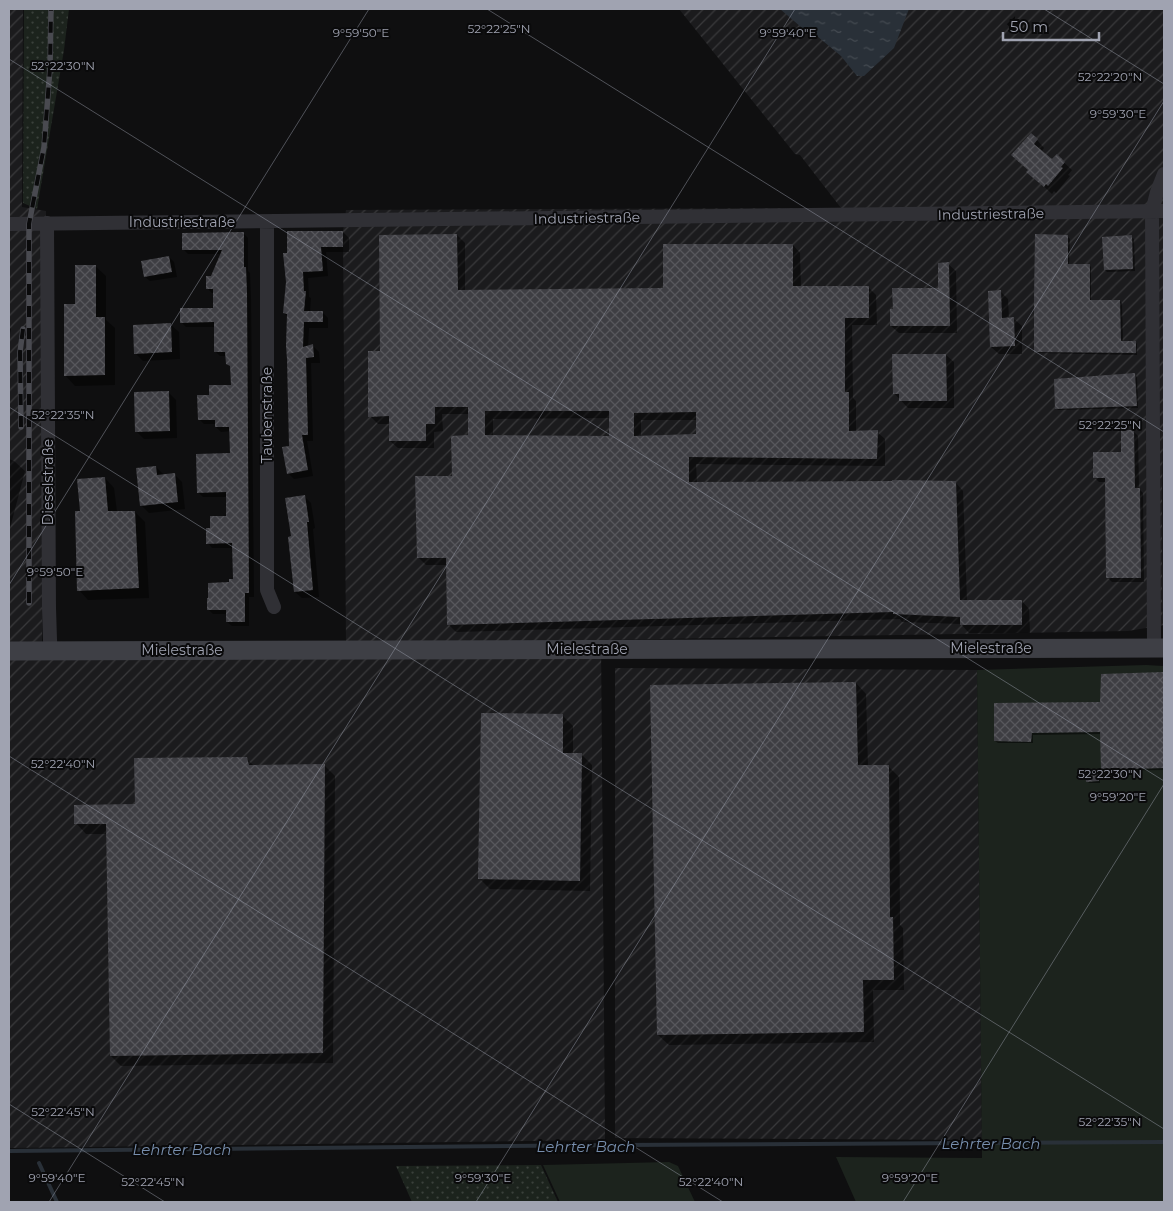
<svg xmlns="http://www.w3.org/2000/svg" width="1173" height="1211" font-family="Montserrat,sans-serif">
<style>
.built{fill:#1b1b1d}
.industrial{fill:url(#industrial-furrows)}
.grass{fill:url(#grass-dots)}
.park{fill:#1c231d}
.water{fill:url(#water-ripples)}
.shadow{fill:#0007;fill-rule:evenodd}
.lines{fill:none;stroke-linecap:round;stroke-linejoin:round}
.stream{stroke:#293038;stroke-width:4}
.building{fill:url(#building-cross-hatch);fill-rule:evenodd}
.street{stroke:#303035;stroke-width:14}
.secondary{stroke:#3e3f45;stroke-width:19}
.rail-casing{stroke:#494a50;stroke-width:5.5}
.rail{stroke:#0a0a0b;stroke-width:4;stroke-dasharray:11;stroke-linecap:butt}
.ticks{fill:none;stroke:#a0a3b1;stroke-width:1;stroke-opacity:0.45}
.labels{text-anchor:middle;dominant-baseline:central;stroke-width:4;stroke-linejoin:round;paint-order:stroke}
.street-label{font-size:14px;fill:#a0a3b1;stroke:#0a0a0b}
.water-label{font-size:15px;font-style:italic;fill:#778ead;stroke:#0a0a0b}
.ticks-label{font-size:12px;text-anchor:middle;fill:#a0a3b1;stroke:#0a0a0b;stroke-width:4;stroke-linejoin:round;paint-order:stroke}
</style>
<defs>
<pattern id="industrial-furrows" width="10" height="10" patternUnits="userSpaceOnUse" patternTransform="scale(1.25)"><rect width="10" height="10" fill="#1b1b1d"/><path d="M-1 1l2-2M0 10L10 0M9 11l2-2" fill="none" stroke="#39393b"/></pattern>
<pattern id="grass-dots" width="8" height="8" patternUnits="userSpaceOnUse" patternTransform="scale(1.25)"><rect width="8" height="8" fill="#1c231d"/><path d="M2 2h.1M6 6h.1" fill="none" stroke="#3a403b" stroke-width="1.8" stroke-linecap="round"/></pattern>
<pattern id="water-ripples" width="26" height="14" patternUnits="userSpaceOnUse" patternTransform="scale(1.25)"><rect width="26" height="14" fill="#293038"/><path d="M2 4q2-2 4 0t4 0M15 11q2-2 4 0t4 0" fill="none" stroke="#454b52"/></pattern>
<pattern id="building-cross-hatch" width="8" height="8" patternUnits="userSpaceOnUse" patternTransform="scale(1.25)"><rect width="8" height="8" fill="#3e3e43"/><path d="M0 0l8 8M0 8l8-8" fill="none" stroke="#57575c"/></pattern>
</defs>
<rect width="100%" height="100%" fill="#0f0f10"/>
<path class="built" d="M1163 437H1164V625L1162 608Z"/>
<path class="industrial" d="M9 9H23L22 207 46 211 42 643 346 645 343 231 346 210 841 208 800 155 795 154 679 9H1164V437H1163L1162 490V608L1164 625 1128 631 601 640 605 1140 9 1148Z
M615 668 977 670 982 1140 615 1138Z"/>
<path class="grass" d="M24 9H69L64 50 37 209 23 203Z
M541 1165 558 1202H412L396 1166Z"/>
<path class="park" d="M1146 665 1164 666V1202H856L836 1157 982 1158 977 670Z
M669 1162 678 1166 695 1202H560L543 1165Z"/>
<path class="water" d="M780 9H909L894 48 864 76H857L841 56 817 36 808 33Z"/>
<path class="shadow" d="M1037 140 1044 148 1041 152 1052 161 1057 156 1072 170 1068 175 1070 176 1056 193 1054 191 1052 194 1036 179 1030 170 1013 155Z
M343 232 349 238V252H326L328 276 308 278 309 297 311 298 310 312H322L328 318V328H309L308 347 313 346 319 352 320 363H311L313 441H307L313 476 294 479 288 473 291 447 288 317 284 313 287 282 285 254Z
M243 233 248 238V271L250 273 251 298 254 597H249V626H232L227 622V614H213L208 609 234 580 233 548H212L208 543 211 529 227 517V497H203L198 492 231 454V431L221 432 216 427V424H204L199 419 211 397 232 386V368L227 364V356H220L215 351V327H186L181 322 215 310 214 293H212L207 288 221 254H188L184 250Z
M457 235 465 243V291L664 289 793 245 800 253 801 288 868 287 876 295 877 325H852L853 398 856 401V432H877L885 439V466L696 464 697 483H956L963 491 967 601H1022L1029 609 1030 633H969L961 624 902 622 900 619 456 632 448 624 447 565H426L418 557 469 436V414H442L443 431 434 432V448H398L390 441V424H378L370 416 381 352ZM610 418V437L493 436V419ZM641 420H697V435L641 437Z
M1068 237 1070 239 1069 265H1089L1091 267V302L1120 301 1122 303 1123 342H1135L1137 344V355L1038 353 1036 351Z
M1131 237 1134 239 1135 271 1107 272 1105 270Z
M169 257 174 262 177 277 150 281 145 277Z
M948 264 956 271 957 333H899L891 326 940 289Z
M95 266 106 276V320L115 328V385L75 386 65 375 76 305Z
M1001 292 1008 299 1009 319H1014L1022 326V354H999L991 347Z
M171 325 179 332 180 359 143 361 135 353Z
M9 327 11 329 9 339Z
M946 355 954 362V408H908L894 393Z
M1134 374 1137 377 1138 408 1058 410 1056 408Z
M168 392 176 400 177 438 144 439 136 431Z
M1134 432 1138 436 1139 489 1143 493 1144 582H1112L1108 578 1106 482H1099L1095 478 1123 453Z
M9 459 14 461 25 471 9 532Z
M156 467 164 475H175L182 482 185 509 149 513 141 505Z
M105 478 114 488 117 512H135L145 522 149 598 88 600 79 590 81 513Z
M304 496 311 503 315 528 313 529 319 597 302 598 295 592 292 537Z
M1164 674V770L1104 771 1102 769V734L1033 735V743H998L995 741 1102 704V675Z
M856 683 866 694 868 767H889L899 777 900 925 903 928 904 990H873L874 1042 669 1045 658 1035Z
M563 716 573 726V754H581L592 765 590 891 490 889 480 879Z
M246 758 254 766H325L335 776 333 1063 121 1066 111 1056 107 834H86L76 823 136 805Z
M1098 771 1100 773V783H1089L1087 781Z"/>
<g class="lines">
<path class="stream" d="M9 1151 620 1145 1164 1142
M39 1163 57 1202"/>
</g>
<path class="building" d="M1031 133 1038 139 1034 144 1052 159 1057 154 1065 162 1061 167 1063 168 1048 186 1046 184 1044 187 1026 172 1028 170 1011 155Z
M287 231H343V247H321L323 271 303 272 304 291H306L304 311H323V322H304L303 347 313 344 314 357 306 358 308 435H302L308 470 287 474 282 447 289 446 287 359 286 346 287 314 283 313 286 282 283 253H287Z
M244 232V267H246L247 292 249 593H245V622H226V610H207V598H208V583L229 582V579H233L232 543 206 544V528H210V516H226V492L197 493 196 454 230 453 229 427H215V420H198L197 395H209V385H231L230 366 226 364 225 352H214V322L180 323V308H213V289H206V276H211L222 250H182V233Z
M457 234 458 290 663 288V244H793V286H869V318H845V392H849V431L878 430 877 459 689 457V482L892 481V480L956 481 960 600H1022V625H960V617L893 614V612L447 625 446 558H417L415 476H452L451 436 468 435V407H435V424H426V441H389V416L368 417V351H380L379 235ZM485 411H609V436L485 435ZM696 412V434L634 436V413Z
M1035 234 1068 235V264H1090V300H1120L1121 341H1136V353L1034 352V301Z
M1132 235 1133 269 1104 270 1102 237Z
M169 256 172 272 144 277 141 261Z
M949 262 950 326H890V309H893L892 288H938V263Z
M75 265H96V317H105V375L64 376V304H75Z
M1001 290 1002 318 1014 317 1015 346 990 347 988 291Z
M171 323 172 352 134 354 133 325Z
M892 354H946L947 401H899V394H893Z
M1135 373 1137 406 1055 409 1054 379Z
M169 391 170 431 135 432 134 392Z
M1121 430H1134L1135 488H1140L1141 578H1106L1105 478H1093V452H1121Z
M156 466 157 475 175 473 178 502 140 506 136 468Z
M105 477 108 511H135L139 588 77 591 75 511H80L77 479Z
M305 495 309 522H307L313 590 294 592 288 537 291 536 285 498Z
M1164 672V768L1101 770 1100 732 1032 733 1031 742 994 741V703L1100 702 1101 674Z
M856 682 858 765H889L890 917H893L894 980H863L864 1032 657 1035 650 685Z
M481 713 563 714V753H582L580 881 478 879Z
M247 757 249 765 325 764 323 1053 110 1056 106 824H74V805L135 804 134 758Z
M1085 770H1098L1099 781 1086 782Z"/>
<g class="lines">
<path class="street" d="M267 222V590L274 607
M47 223 49 608 50 640 51 651
M9 224 1164 211
M1154 648 1152 212 1157 192 1164 174"/>
<path class="secondary" d="M9 651 1164 648"/>
<g class="rail-casing">
<path id="rail" d="M21 427 20 352 23 329
M29 603V224L44 147 50 68 51 9"/>
</g>
<use href="#rail" class="rail"/>
</g>
<path class="ticks" d="M487 9 1164 432M1044 9 1164 84M9 59 1164 781M9 407 1164 1129M9 585 369 9M9 756 723 1202M9 1104 165 1202M49 1202 795 9M476 1202 1164 101M903 1202 1164 784"/>
<g class="labels">
<g class="street-label">
<text transform="translate(991 214) rotate(-1)">Industriestraße</text>
<text transform="translate(587 218) rotate(-1)">Industriestraße</text>
<text x="182" y="222">Industriestraße</text>
<text transform="translate(267 415) rotate(-90)">Taubenstraße</text>
<text transform="translate(48 482) rotate(-90)">Dieselstraße</text>
<text x="991" y="648">Mielestraße</text>
<text x="587" y="649">Mielestraße</text>
<text x="182" y="650">Mielestraße</text>
</g>
<g class="water-label">
<text x="991" y="1143">Lehrter Bach</text>
<text x="586" y="1146">Lehrter Bach</text>
<text x="182" y="1149">Lehrter Bach</text>
</g>
</g>
<g class="ticks-label">
<text x="499" y="33">52°22'25"N</text>
<text x="361" y="37">9°59'50"E</text>
<text x="788" y="37">9°59'40"E</text>
<text x="63" y="70">52°22'30"N</text>
<text x="1110" y="81">52°22'20"N</text>
<text x="1118" y="118">9°59'30"E</text>
<text x="63" y="419">52°22'35"N</text>
<text x="1110" y="429">52°22'25"N</text>
<text x="55" y="576">9°59'50"E</text>
<text x="63" y="768">52°22'40"N</text>
<text x="1110" y="778">52°22'30"N</text>
<text x="1118" y="801">9°59'20"E</text>
<text x="63" y="1116">52°22'45"N</text>
<text x="1110" y="1126">52°22'35"N</text>
<text x="57" y="1182">9°59'40"E</text>
<text x="483" y="1182">9°59'30"E</text>
<text x="910" y="1182">9°59'20"E</text>
<text x="153" y="1186">52°22'45"N</text>
<text x="711" y="1186">52°22'40"N</text>
</g>
<rect width="1173" height="1211" fill="none" stroke="#a0a3b1" stroke-width="20"/>
<path d="M1003 32v8h96v-8" fill="none" stroke="#a0a3b1" stroke-width="2.5"/>
<text x="1010" y="32" font-size="15" fill="#a0a3b1" stroke="#0a0a0b" stroke-width="4" paint-order="stroke">50 m</text>
</svg>
